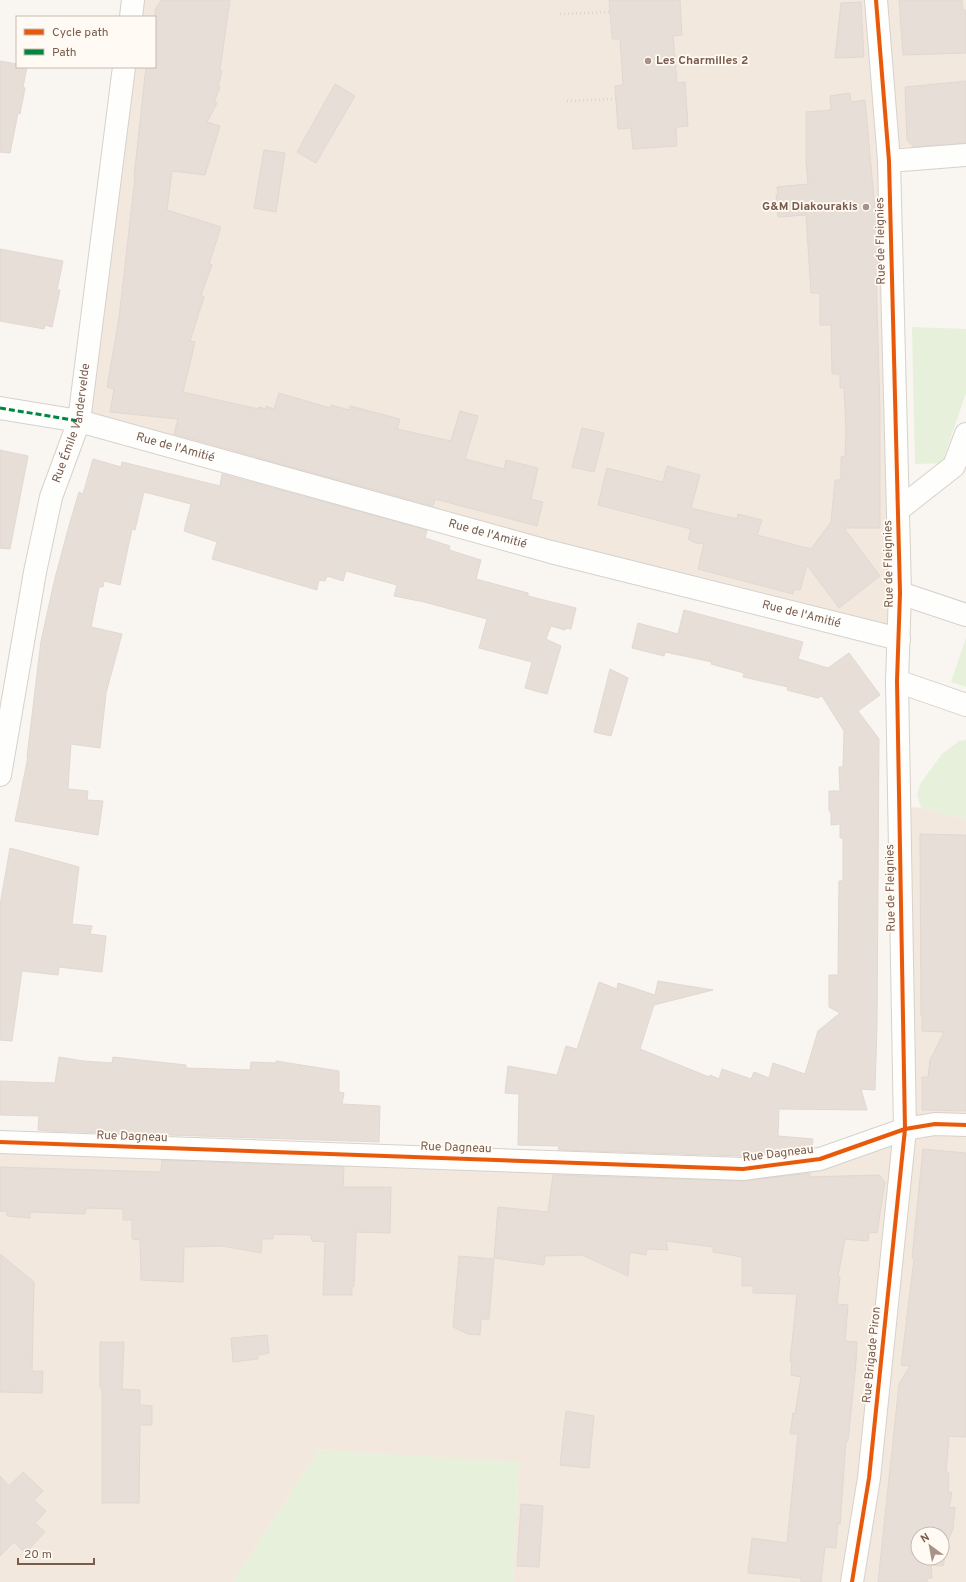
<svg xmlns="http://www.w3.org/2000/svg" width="966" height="1582" font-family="Overpass,sans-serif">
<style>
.residential{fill:#f2e8de;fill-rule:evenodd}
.green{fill:#e7f0db}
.building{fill:#e6ded7;stroke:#e2d8d2;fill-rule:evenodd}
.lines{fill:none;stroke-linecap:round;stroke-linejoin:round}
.minor-casing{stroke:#d7d1cb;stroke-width:24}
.path{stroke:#dcd5d0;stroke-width:2.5;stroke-dasharray:1 3;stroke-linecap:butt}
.minor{stroke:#fefefd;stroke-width:22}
.quiet{stroke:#00873e;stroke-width:3;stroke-dasharray:6 3;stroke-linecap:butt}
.cycleway-casing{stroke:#fffaf3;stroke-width:6}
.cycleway{stroke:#e8590c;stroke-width:4}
.poi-dot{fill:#a69286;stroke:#fffaf3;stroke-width:1.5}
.labels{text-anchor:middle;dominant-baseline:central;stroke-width:3.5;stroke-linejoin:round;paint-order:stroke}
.poi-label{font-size:12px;font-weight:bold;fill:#7a5c4d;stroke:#fffaf3;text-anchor:start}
.street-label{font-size:12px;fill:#7a5c4d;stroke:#fffaf3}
</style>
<rect width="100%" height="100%" fill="#f9f5f0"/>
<path class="residential" d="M133 0H966V145L888 148 899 639 79 421 124 67H155V17H131Z
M899 806 921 808 966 819V1582H513L519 1463 319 1450 233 1582H0V1142L743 1169 905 1129ZM918 1534H942V1558H918Z"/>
<path class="green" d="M912 327 966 329V393L942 463 915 464Z
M966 638V687L951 682Z
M966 740V819L921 808 917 795 920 784 942 754 959 741Z
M319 1450 519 1462 513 1582H233Z"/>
<path class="building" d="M161 0H230L220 70 222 71 218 86 220 87 214 102 217 103 207 122 220 126 205 175 172 171 167 210 221 227 209 264 212 265 201 295 204 297 190 341 195 342 183 392 258 409 259 407 266 409V406L274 409 279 393 330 408 331 405 349 410 350 406 400 419 397 429 451 441 460 411 478 416 465 459 504 469 506 460 538 468 531 499 543 502 537 526 435 499 433 506 174 434 178 419 110 412 114 389 107 387 119 318 135 177H134L146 67H155V10Z
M609 0H680L682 35 673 36 677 83 685 82 688 126 676 127 677 146 633 149 631 128 618 129 615 86 623 85 620 39H612Z
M899 0H962L963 10H966V53L903 55Z
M861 2 864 57 835 58 841 3Z
M0 61 17 64V67H27L23 87 25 88 20 114 18 113 10 153 0 152Z
M966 81V143L914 147 907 140 905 87Z
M335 84 355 96 316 163 297 152Z
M850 93 851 102 865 100 879 253V274H876L880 411V528H844L880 576 839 608 807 565 800 590 794 589 793 594 698 569 704 544 696 543 688 539 691 529 598 505 607 468 663 482 667 466 700 475 691 508 737 519 738 514 762 520 757 535 811 549 831 522 835 480H841V457L845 456 846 431 844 388H840V374H832L831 325H820V293H811L806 215 778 217 776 195H778L777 187 808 184 806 160V112L831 110 830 96Z
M264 150 285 153 276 212 254 208Z
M0 249 63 261 57 290H60L52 327 45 325 44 329 0 321Z
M582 428 604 433 594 472 572 467Z
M0 450 28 456 10 549 0 548Z
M93 459 121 467 122 462 220 486 222 474 427 530 425 538 450 546 449 550 481 560 476 579 528 593V596L576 608 571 629 566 628 565 630 551 626 546 639 561 646 547 694 525 688 532 662 479 648 487 619 424 602 394 596 397 585 346 571 343 581 327 576 325 581 319 580 317 590 212 559 217 542 184 531 191 504 144 492 135 530 132 529 120 585 104 581 103 587H99L91 627 122 634 106 693 100 748 71 744 68 789 88 791 87 800 103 801 98 835 15 821 28 757H27L41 641 55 578 69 526 79 492 83 494Z
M684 610 803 642 798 659 828 668 849 653 880 695 858 711 879 739 877 1026 875 1090 861 1089 867 1110 779 1109 778 1136 813 1139 812 1147 742 1156 558 1150 559 1146 518 1145 519 1094 505 1093 508 1066 557 1075 566 1046 577 1049 599 982 617 989 618 983 655 995 658 981 713 990 654 1005 640 1049 709 1077 710 1075 719 1079 722 1069 751 1079 754 1072 769 1078 773 1063 805 1074 818 1031 840 1013 829 1007V975H838L839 881H843V838H840V824L831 825V813L829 810V791H840L839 767H843L844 731 822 696 818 698 787 690 788 687 743 677 744 673 711 664 712 662 665 652 664 656 632 648 638 623 678 634Z
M610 669 628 678 611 736 594 732Z
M920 834 966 835V1111L922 1110V1077H928L930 1060 944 1032 922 1031V1016H921Z
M10 848 79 867 72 924 92 926 90 934 106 936 102 972 59 967 58 975 22 971 12 1041 0 1040V905Z
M59 1057 83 1061 112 1063 113 1057 186 1065V1068L250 1070 251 1062 276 1063V1061L339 1071V1092L344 1093 342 1104 380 1106 379 1142 49 1131 38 1130 39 1116 0 1115V1081L55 1083Z
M923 1149 966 1153V1437L949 1436 946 1473H949L948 1491 952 1493 949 1508 955 1507 953 1529 949 1538 943 1566 931 1565 932 1578H928L927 1582H878L899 1384 910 1366 901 1365 914 1259 912 1258ZM918 1534H942V1558H918Z
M162 1160 344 1167 343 1187H391L390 1233 356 1232 354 1287 352 1286V1295H323L325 1242 312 1241 311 1235 273 1234V1239H262L261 1253 222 1246 184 1247 183 1282 141 1280 140 1240 132 1239V1220H123V1209L86 1208 85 1214 30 1212V1218L7 1216V1211H0V1167L161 1172Z
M810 1173 809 1177 879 1175 885 1182 877 1233 869 1232 868 1241 845 1239 838 1277H840L837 1304 848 1305 845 1341 857 1342 856 1362 848 1441H846L840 1524 838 1523 836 1548 825 1547 821 1582H801V1578L748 1573 752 1538 787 1543 798 1434H790L793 1413 795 1414 801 1377 791 1375 792 1362H790L797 1294 753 1293V1286H742V1257L713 1252V1247L666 1241 668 1250 647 1249 646 1255 630 1252 628 1276 582 1255 545 1256 544 1265 494 1258 498 1207 548 1212 553 1175 743 1181Z
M0 1254 34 1282 32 1371H43L42 1393 0 1392Z
M459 1256 494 1259 489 1319H481L480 1335 468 1334 453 1327Z
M267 1335 269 1353 258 1355V1359L233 1362 231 1338Z
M100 1342H124L122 1389 140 1390V1405L152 1406V1425H140L139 1503H102V1389L100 1387Z
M566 1411 594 1416 589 1468 560 1465Z
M23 1472 43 1491 34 1500 46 1511 35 1523 45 1532 25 1553 14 1542 0 1556V1476L9 1486Z
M521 1504 543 1506 539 1567 517 1566Z"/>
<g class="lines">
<g class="minor-casing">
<g id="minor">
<path d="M131 17 133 0"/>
<path d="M889 161 966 155"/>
<path id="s1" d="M0 408 79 421 551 552 899 639"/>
<path d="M898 510 954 466 966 434"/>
<path d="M900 593 966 615"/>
<path d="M897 681 966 705"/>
<path id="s2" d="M0 775 35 572 51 497 79 421 124 67"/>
<path d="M0 1142 743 1169 820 1159 905 1129 935 1124 966 1125"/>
<path d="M852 1582 869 1478 905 1129 897 681 900 593 889 161 876 0"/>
</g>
</g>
<path class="path" d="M560 14 610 12
M567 101 616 99"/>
<use href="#minor" class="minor"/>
<path class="quiet" d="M0 408 79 421"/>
<g class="cycleway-casing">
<path id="cycleway" d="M0 1142 743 1169 820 1159 905 1129 935 1124 966 1125
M852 1582 869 1478 905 1129 897 681 900 593 889 161 876 0"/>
</g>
<use href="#cycleway" class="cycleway"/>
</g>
<g class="poi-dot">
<circle cx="648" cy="61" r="4"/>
<circle cx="866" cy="207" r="4"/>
</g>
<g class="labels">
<g class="poi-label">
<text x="656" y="61">Les Charmilles 2</text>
<text x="858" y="207" text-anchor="end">G&amp;M Diakourakis</text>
</g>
<g class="street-label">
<text transform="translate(881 241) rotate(-91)">Rue de Fleignies</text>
<text stroke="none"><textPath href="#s2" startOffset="360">Rue Émile Vandervelde</textPath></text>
<text stroke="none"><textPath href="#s1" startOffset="180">Rue de l'Amitié</textPath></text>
<text stroke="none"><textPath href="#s1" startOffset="504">Rue de l'Amitié</textPath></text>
<text transform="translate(889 564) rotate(-91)">Rue de Fleignies</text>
<text stroke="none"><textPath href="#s1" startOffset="828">Rue de l'Amitié</textPath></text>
<text transform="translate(891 888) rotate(-91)">Rue de Fleignies</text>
<text transform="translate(132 1137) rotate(2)">Rue Dagneau</text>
<text transform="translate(456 1148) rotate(2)">Rue Dagneau</text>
<text transform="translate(778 1154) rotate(-7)">Rue Dagneau</text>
<text transform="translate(872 1355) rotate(-84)">Rue Brigade Piron</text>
</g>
</g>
<rect x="16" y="16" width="140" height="52" fill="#fffaf3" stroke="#cabbb1"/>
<rect x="24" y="29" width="20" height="6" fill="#e8590c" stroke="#cabbb1"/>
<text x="52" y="36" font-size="12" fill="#7a5c4d">Cycle path</text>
<rect x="24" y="49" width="20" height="6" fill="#00873e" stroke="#cabbb1"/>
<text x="52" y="56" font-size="12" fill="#7a5c4d">Path</text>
<g transform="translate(930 1546) rotate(328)"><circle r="19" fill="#fffaf3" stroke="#cabbb1"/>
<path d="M0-3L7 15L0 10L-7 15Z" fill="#a69286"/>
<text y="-6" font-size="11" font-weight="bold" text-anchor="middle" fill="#7a5c4d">N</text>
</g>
<path d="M18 1558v6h76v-6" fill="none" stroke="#7a5c4d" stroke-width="2"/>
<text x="24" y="1558" font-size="12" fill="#7a5c4d" stroke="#fffaf3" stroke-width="3" paint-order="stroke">20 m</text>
</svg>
